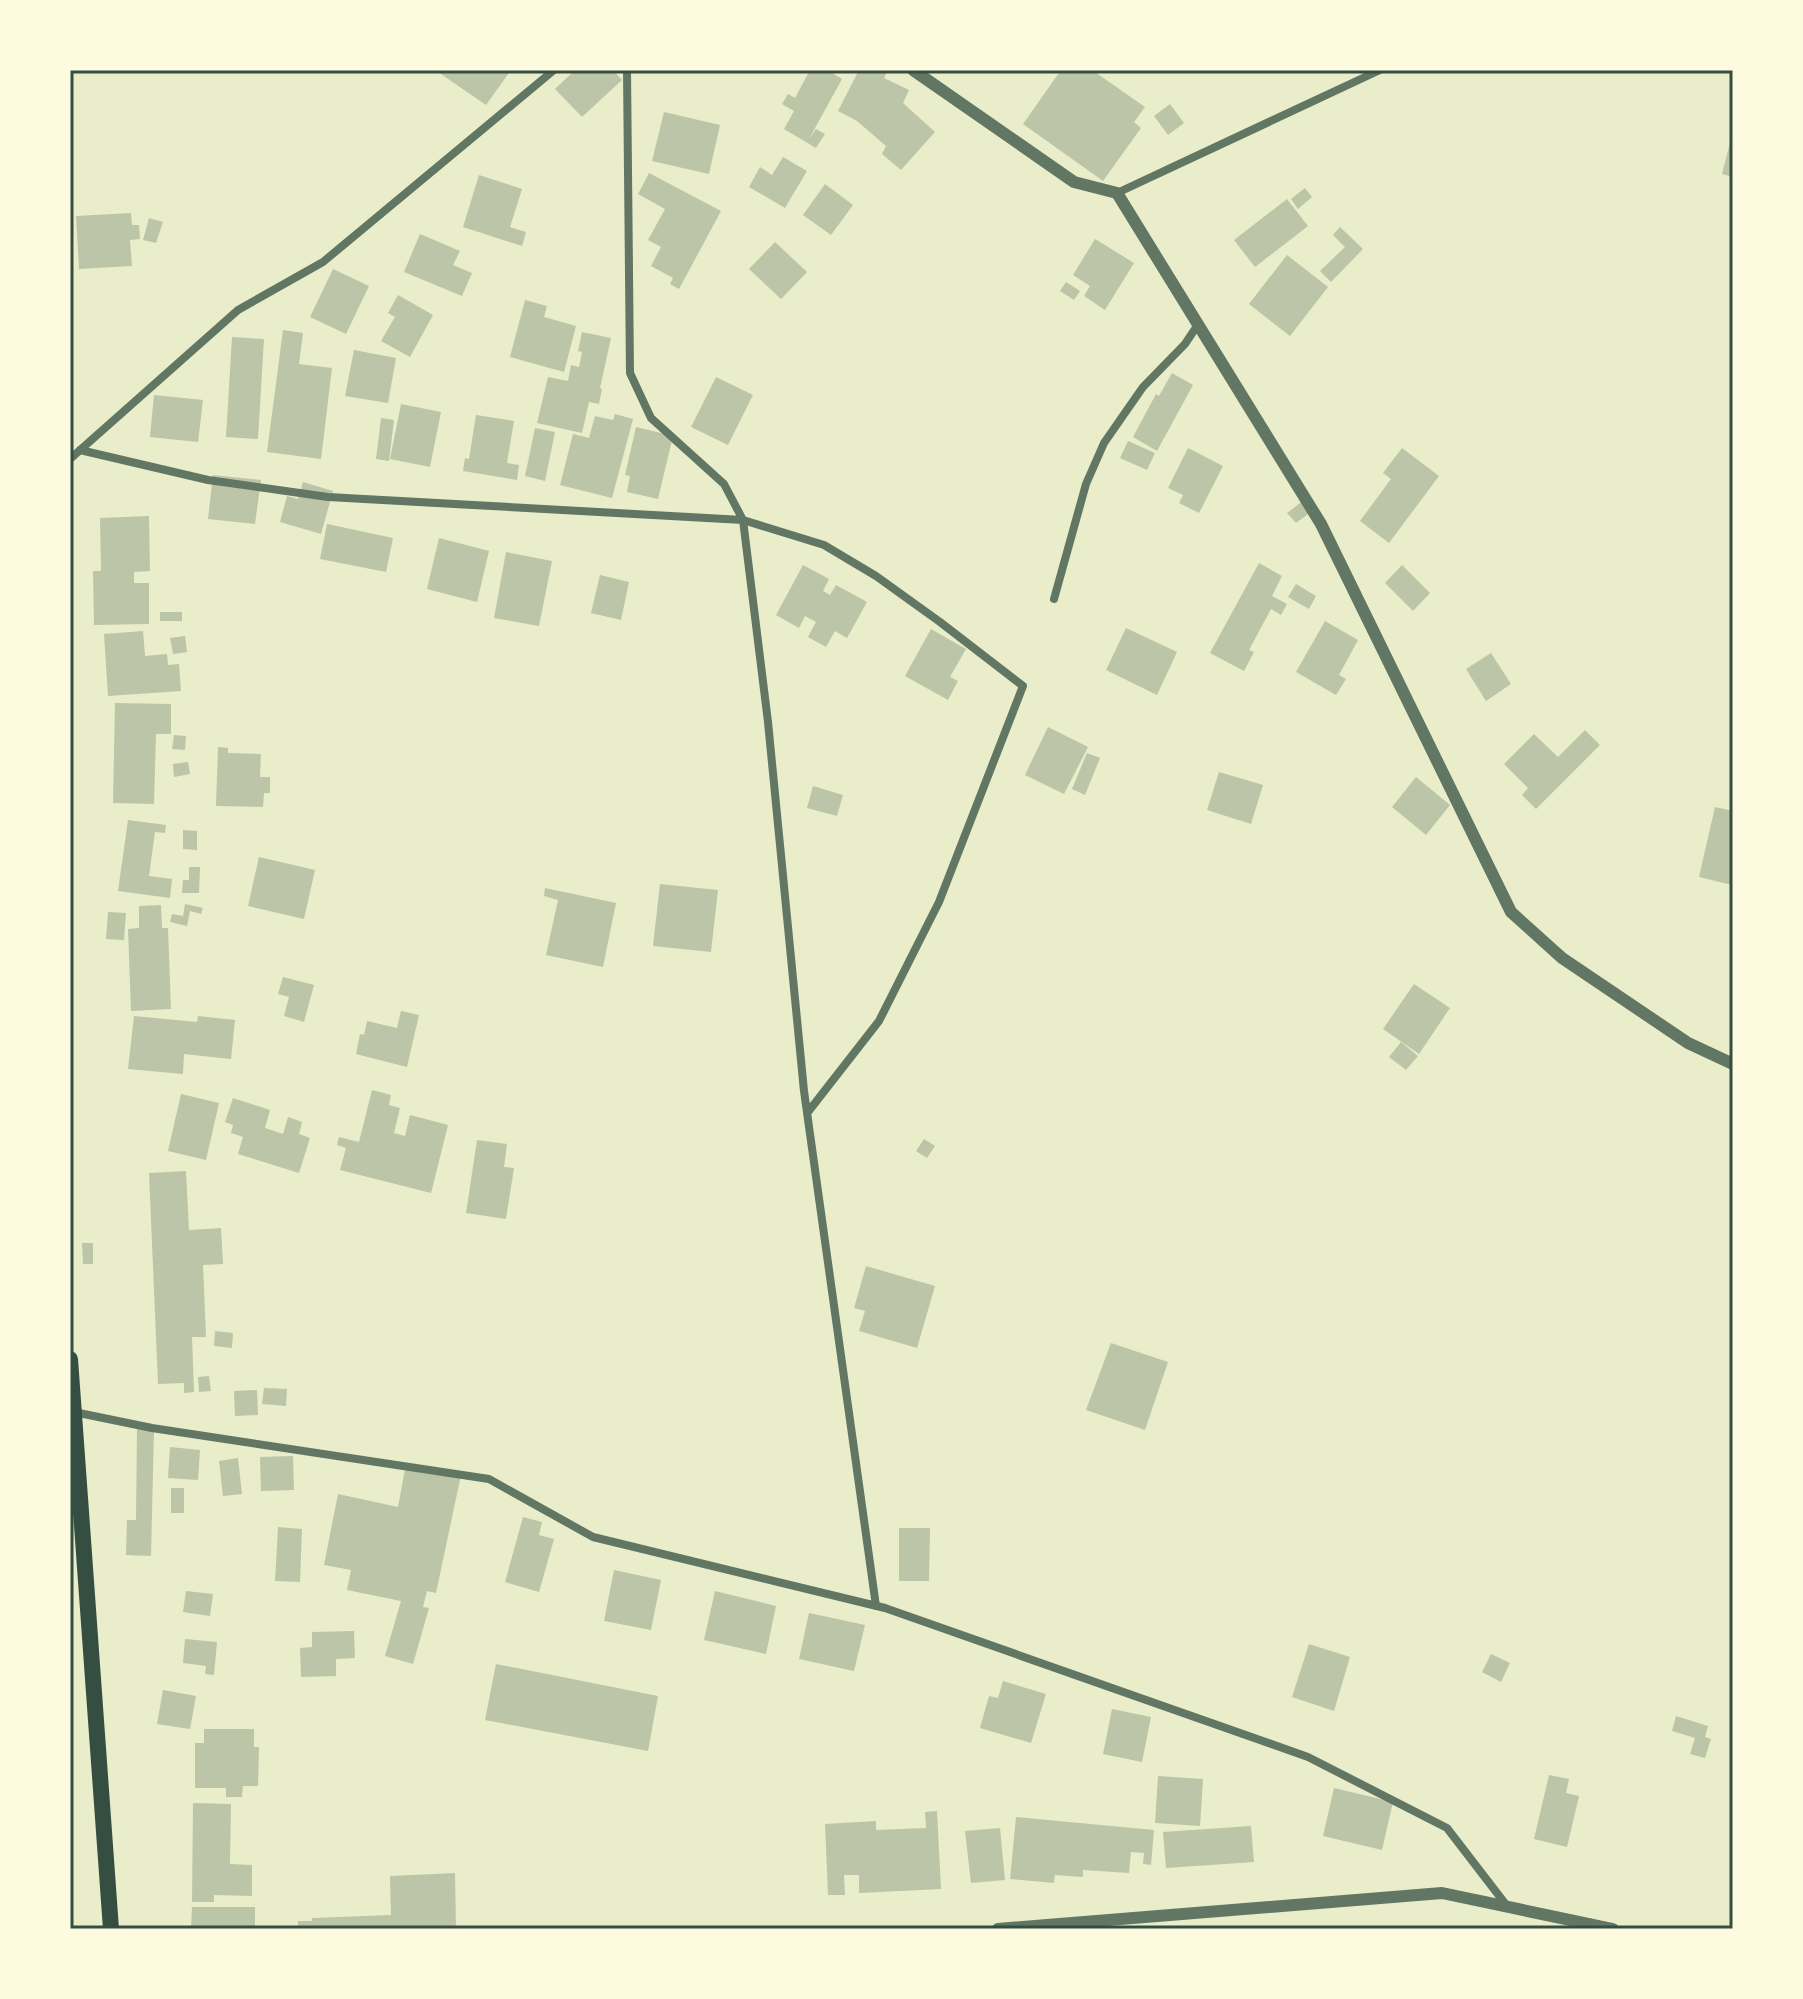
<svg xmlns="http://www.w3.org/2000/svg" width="1803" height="1999" font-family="'Source Sans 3',sans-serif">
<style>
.building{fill:#bcc5a7}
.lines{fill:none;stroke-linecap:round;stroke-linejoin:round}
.minor{stroke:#617663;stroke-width:8}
.tertiary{stroke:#617663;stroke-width:12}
.primary{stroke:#344e41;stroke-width:16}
.neatline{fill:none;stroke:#344e41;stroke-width:3}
</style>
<rect width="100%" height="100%" fill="#e9edc9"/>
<path class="building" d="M435 70H511L486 105Z
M575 70H613L622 80 582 117 555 89Z
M810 70H827L842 79 809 139 816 129 825 134 816 148 784 129 794 111 782 104 788 94 795 98Z
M859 70H884L887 72 884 78 909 90 903 103 935 132 901 170 882 154 886 146 857 121 838 111Z
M1061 70H1092L1145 107 1134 122 1141 128 1103 181 1023 124Z
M1170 104 1184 123 1168 135 1154 116Z
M664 112 720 125 709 174 652 161Z
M1732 135H1733V177L1722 174Z
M783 157 807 171 785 208 749 187 760 167 772 175Z
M649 173 721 211 679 289 670 284 673 278 651 266 661 247 648 240 665 209 638 194Z
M479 175 522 189 510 227 526 232 522 246 463 227Z
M825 184 853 205 831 235 803 215Z
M1305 188 1312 197 1298 209 1291 199Z
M1287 199 1308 226 1255 267 1234 240Z
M131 213 132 225H139L140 239 130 240 132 266 79 269 76 216Z
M149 218 163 222 156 243 143 240Z
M1340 227 1363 249 1331 282 1320 271 1345 247 1333 235Z
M420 234 460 251 453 265 472 273 462 296 404 272Z
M1095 239 1134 263 1105 310 1084 296 1090 286 1073 275Z
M775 242 807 272 781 299 749 269Z
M1287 255 1328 287 1290 336 1249 304Z
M333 269 369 286 346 334 310 317Z
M1066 282 1080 291 1074 300 1060 291Z
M398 295 433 315 410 357 381 341 395 317 388 313Z
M525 300 547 306 544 317 576 326 564 372 510 357Z
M283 330 303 333 299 364 332 368 321 459 267 452Z
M582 332 611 338 600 388 602 389 599 404 589 402 582 433 537 423 548 377 568 381 571 365 579 367 582 352 578 351Z
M232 337 264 339 258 439 226 437Z
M354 350 396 358 388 403 345 396Z
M1172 373 1193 385 1157 451 1133 437 1156 394 1159 396Z
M716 377 753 395 728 445 691 427Z
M154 395 203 400 198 442 150 437Z
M401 404 441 412 430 467 390 459Z
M615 414 633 419 612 498 560 485 573 434 589 438 595 416 613 420Z
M476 415 514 421 507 463 519 465 517 480 463 471 465 458 469 459Z
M381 418 394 420 389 461 376 459Z
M636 427 673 436 658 499 627 492 630 476 625 475Z
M535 428 555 432 545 481 525 476Z
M1128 441 1155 453 1147 470 1120 458Z
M1188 448 1223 466 1199 513 1179 503 1183 495 1168 488Z
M1402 448 1439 476 1389 543 1360 521 1391 479 1383 473Z
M213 475 261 480 255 524 208 519Z
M303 482 333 491 321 534 280 522 287 496 298 499Z
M1304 500 1312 511 1296 523 1287 513Z
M149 516 150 571 134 572V583H149V624L94 625 93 571H101L100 518Z
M327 524 393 538 386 572 320 559Z
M439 538 489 551 477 602 427 589Z
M506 552 552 561 539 626 494 618Z
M1259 563 1282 576 1272 596 1287 604 1281 615 1271 609 1249 650 1254 652 1244 671 1210 653Z
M803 565 829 579 823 591 830 595 836 585 867 602 847 638 835 631 826 647 808 637 816 622 805 616 799 628 776 615Z
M1402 565 1430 593 1413 611 1385 583Z
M600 575 629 582 621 620 591 613Z
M1296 584 1316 596 1309 609 1288 597Z
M160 612H182V621H160Z
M1325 621 1358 640 1339 675 1346 679 1336 695 1296 672Z
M1126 628 1177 652 1157 695 1106 670Z
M931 629 966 649 950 677 958 681 948 700 905 676Z
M143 631 145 656 167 654 168 665 179 664 181 691 108 696 104 634Z
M185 636 187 652 173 654 170 638Z
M1491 653 1511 684 1486 701 1466 669Z
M115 703 171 704V734H156L154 804 113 803Z
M1048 727 1088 747 1064 794 1025 775Z
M1585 730 1600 745 1536 809 1522 795 1528 788 1504 764 1534 734 1558 757Z
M174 735 186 736 185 750 172 749Z
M218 747 228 748V753L261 754 260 777H270V793H264L263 807 216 806Z
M1087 753 1100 758 1085 795 1072 789Z
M188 762 190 774 174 777 173 764Z
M1219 772 1263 785 1251 824 1207 810Z
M1416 777 1450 805 1426 835 1392 807Z
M813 786 843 795 837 816 807 808Z
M1715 807 1733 811 1732 885 1699 877Z
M128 820 166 825 165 833 155 832 149 876 172 879 170 898 118 891Z
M183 830 197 831V850L183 849Z
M259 857 315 870 304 919 248 906Z
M189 867H200L199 893H182L183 880H189Z
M660 884 718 890 711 952 653 946Z
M545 888 616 903 603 967 546 955 558 900 544 896Z
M185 904 203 908 201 914 190 911 187 926 170 922 172 914 183 916Z
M161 905 162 928H168L171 1009 131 1011 128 929 139 928V906Z
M108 912 126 913 124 940 106 939Z
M283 977 314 985 304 1022 284 1016 289 997 278 994Z
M1414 984 1450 1008 1419 1054 1383 1029Z
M401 1011 419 1015 407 1067 356 1054 360 1034 364 1035 367 1021 397 1028Z
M134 1016 197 1022 198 1016 235 1020 231 1059 184 1054 183 1074 128 1069Z
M1401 1042 1418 1056 1406 1070 1389 1057Z
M372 1090 391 1095 389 1105 400 1108 394 1133 405 1136 410 1115 448 1125 431 1193 340 1170 346 1148 337 1145 339 1137 359 1142Z
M181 1094 219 1103 206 1160 168 1151Z
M233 1098 270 1110 265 1128 283 1134 288 1117 302 1122 299 1134 310 1138 299 1173 238 1154 243 1137 231 1133 233 1125 225 1122Z
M924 1139 935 1146 927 1158 916 1151Z
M477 1140 507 1144 504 1167 514 1168 506 1219 466 1213Z
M186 1171 189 1230 221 1228 223 1264 203 1265 206 1337H192L194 1392 184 1393V1383L158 1384 149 1173Z
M82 1243H93V1264H83Z
M866 1266 935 1286 917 1348 859 1331 865 1311 854 1308Z
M215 1331 233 1333 232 1348 214 1346Z
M1111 1343 1168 1362 1145 1430 1086 1410Z
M209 1376 211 1391 199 1392 198 1377Z
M264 1388 287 1389 286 1406 262 1404Z
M257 1390 258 1415 235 1416 234 1391Z
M137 1428H154L151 1556 126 1555 127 1520H136Z
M170 1447 200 1450 198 1480 168 1478Z
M293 1456 294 1490 261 1491 260 1457Z
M238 1458 242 1494 223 1496 219 1461Z
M406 1464 461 1475 436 1593 427 1591 423 1607 429 1608 413 1664 385 1656 401 1601 347 1590 351 1570 324 1565 338 1494 398 1507Z
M171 1488H184V1513H171Z
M523 1517 542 1522 539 1535 554 1539 539 1592 505 1582Z
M278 1527 302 1529 300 1582 275 1581Z
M899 1528H930L929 1581H899Z
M614 1570 661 1580 651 1630 604 1621Z
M186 1591 213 1594 210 1616 183 1612Z
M715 1591 776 1606 766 1654 704 1640Z
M809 1613 865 1625 854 1671 799 1659Z
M354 1631 355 1658 336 1659V1676L301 1677 300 1648 312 1647V1632Z
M185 1639 217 1642 214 1675 205 1674 206 1666 183 1663Z
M1309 1644 1350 1657 1334 1711 1292 1697Z
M1491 1654 1510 1663 1501 1682 1482 1672Z
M496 1664 658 1696 648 1751 485 1720Z
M1003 1681 1046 1694 1031 1743 980 1728 989 1696 998 1698Z
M163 1690 196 1696 190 1729 157 1724Z
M1112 1709 1151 1717 1142 1762 1103 1754Z
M1676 1716 1708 1726 1705 1737 1711 1739 1705 1758 1690 1754 1695 1738 1672 1731Z
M204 1729H254V1747H259L258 1786H243L242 1797H226V1788H195V1743H204Z
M1549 1775 1569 1779 1566 1793 1579 1796 1567 1847 1534 1839Z
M1158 1776 1203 1779 1200 1826 1155 1823Z
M1334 1788 1393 1802 1382 1850 1323 1836Z
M193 1803 231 1804 230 1864 252 1865V1896L214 1895V1902H192Z
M937 1811 941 1889 859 1893V1875H844L845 1895H828L825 1824 876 1821V1830L926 1828 925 1812Z
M1016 1817 1154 1830 1151 1865 1143 1864 1144 1853 1131 1852 1129 1873 1083 1870V1877L1055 1875 1054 1883 1010 1879Z
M1251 1826 1254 1862 1166 1868 1163 1832Z
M1000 1828 1005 1880 971 1883 965 1831Z
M455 1873 456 1929H298V1921H312V1918L391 1915 390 1876Z
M192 1907H255V1929H191Z"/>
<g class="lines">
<path class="minor" d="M627 70 630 373 651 418 724 484 743 520 768 722 804 1091 876 1606
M1117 193 1380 70
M80 450 208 480 328 497 743 520 824 545 876 576 940 622 1023 686 939 902 879 1021 808 1112
M70 459 238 310 323 262 554 70
M1054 599 1086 484 1104 443 1143 387 1185 344 1197 326
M74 1412 152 1428 489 1479 593 1537 885 1608 1308 1757 1447 1828 1507 1906"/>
<path class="tertiary" d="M913 70 1074 182 1117 193 1321 524 1511 912 1562 958 1688 1043 1733 1064
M998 1929 1442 1893 1613 1929"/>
<path class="primary" d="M70 1359 111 1929"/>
</g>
<rect width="1803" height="1999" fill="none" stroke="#fefae0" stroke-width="144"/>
<rect x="72" y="72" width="1659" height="1855" class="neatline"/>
</svg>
